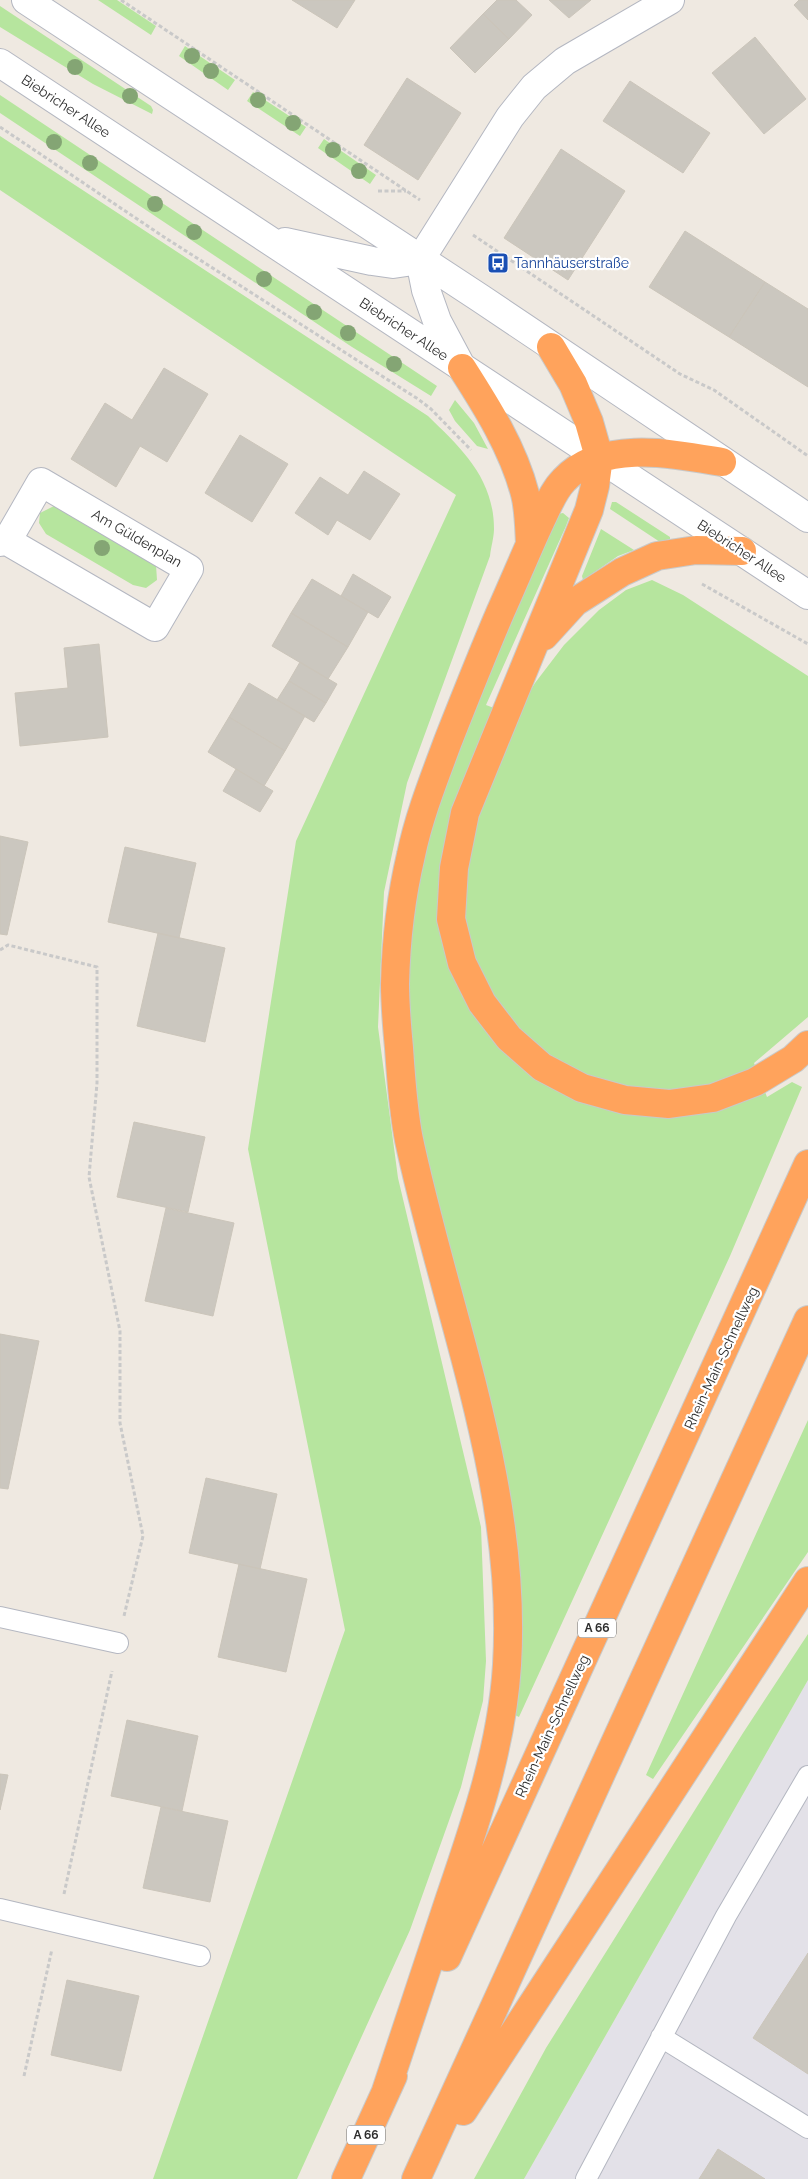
<svg xmlns="http://www.w3.org/2000/svg" width="808" height="2179" font-family="Raleway,sans-serif">
<style>
.industrial{fill:#e3e1e8}
.green{fill:#b6e59e}
.building{fill:#cbc7bf;stroke:#cbc5ba}
.lines{fill:none;stroke-linecap:round;stroke-linejoin:round}
.lane-casing{stroke:#b4b7c1;stroke-width:22}
.street-casing{stroke:#b4b7c1;stroke-width:30}
.secondary-casing{stroke:#b4b7c1;stroke-width:30}
.highway-casing{stroke:#c9c9c9;stroke-width:30}
.path{stroke:#c9c9c9;stroke-width:3;stroke-dasharray:4 2.5;stroke-linecap:butt}
.lane{stroke:#fff;stroke-width:20}
.street{stroke:#fff;stroke-width:28}
.secondary{stroke:#fff;stroke-width:28}
.highway{stroke:#ffa35c;stroke-width:28}
.tree{fill:#84a574}
.labels{text-anchor:middle;dominant-baseline:central;stroke-width:4.5;stroke-linejoin:round;paint-order:stroke}
.shield{fill:#fff;stroke:#6d6d6d;stroke-width:1}
.shield-label{font-size:12px;font-weight:bold;fill:#2e2e2e}
.street-label{font-size:14px;fill:#2e2e2e;stroke:#fff}
.transit-label{font-size:14px;fill:#164399;stroke:#fff;text-anchor:start}
</style>
<rect width="100%" height="100%" fill="#efe9e1"/>
<path class="industrial" d="M808 1680V2179H524Z"/>
<path class="green" d="M98 0H117L156 26 151 35Z
M0 6 151 106 153 110 152 114 93 84 0 27Z
M185 46 235 80 228 90 179 56Z
M253 92 306 127 300 136 247 101Z
M0 95 437 386 431 396 352 347 0 113Z
M0 136 428 416C461 448 494 478 494 529 494 537 491 547 490 556L407 783 384 892 378 1027 398 1178 481 1527 486 1661 483 1701 461 1787 410 1930 297 2179H153L345 1630 248 1149 296 841 456 495 0 190Z
M324 139 376 175 370 184 318 148Z
M455 400 474 423 488 449 477 446 455 421 449 410Z
M612 502H616L670 537V539L660 542 610 509Z
M54 506 66 508 156 565 157 580 146 588 133 585 46 534 39 523 40 513Z
M563 513 569 518 566 526 486 705 515 716 535 683 564 645 599 610 626 590 652 580 683 595 808 676V1017L754 1063 767 1097 792 1082 802 1087 730 1256 519 1717 513 1714 518 1646 422 1150 406 997 409 910 446 775 547 530 558 514Z
M601 529 634 550 618 556 583 580 582 576Z
M808 1420V1552L653 1779 646 1775Z
M808 1634V1680L524 2179H474L546 2048 743 1733Z"/>
<path class="building" d="M292 0H355L337 28Z
M497 0H516L532 15 509 39 483 14Z
M549 0H591L569 18Z
M799 0H808V20L794 5Z
M483 14 509 39 475 73 450 48Z
M755 37 806 99 764 134 712 73Z
M407 78 461 113 418 180 364 145Z
M630 81 710 133 683 173 603 121Z
M561 149 625 191 568 280 504 238Z
M685 231 765 282 729 337 649 287Z
M765 282 808 309V387L729 337Z
M164 368 208 394 167 462 140 446 116 487 71 459 105 403 132 420Z
M240 435 288 464 252 522 205 493Z
M364 471 400 494 370 540 337 520 328 535 295 513 320 477 348 495Z
M353 574 391 597 378 618 341 596Z
M312 579 368 612 348 647 291 613Z
M291 613 348 647 328 679 272 646Z
M99 644 108 737 20 746 15 693 68 688 64 648Z
M300 662 337 684 326 703 289 681Z
M289 681 326 703 314 722 277 700Z
M249 683 305 716 285 751 229 717Z
M229 717 285 751 264 786 208 752Z
M236 769 273 791 260 812 223 791Z
M0 836 28 842 7 935 0 934Z
M125 847 196 863 179 938 108 922Z
M158 933 225 948 205 1042 137 1026Z
M134 1122 205 1137 188 1212 117 1197Z
M166 1208 234 1223 213 1316 145 1301Z
M0 1334 39 1341 8 1489 0 1488Z
M206 1478 277 1494 260 1569 189 1553Z
M239 1564 307 1579 286 1672 218 1657Z
M127 1720 198 1736 182 1811 111 1796Z
M0 1774 8 1775 0 1810Z
M161 1807 228 1821 210 1902 143 1888Z
M808 1953V2074L753 2038Z
M67 1980 139 1996 121 2071 51 2055Z
M718 2149 765 2179H699Z"/>
<g class="lines">
<g class="lane-casing">
<path id="lane" d="M0 1617 118 1643
M0 1909 200 1956
M661 2037 808 2128
M586 2179 726 1916 808 1776"/>
</g>
<g class="street-casing">
<path id="street" d="M0 542 7 541 155 627 189 569 41 482 7 541"/>
</g>
<g class="secondary-casing">
<path id="secondary" d="M26 0 480 298 808 518
M0 63 808 595
M285 242 372 261 393 264 420 260
M461 366 437 321 426 290 420 260 510 117 534 87 565 61 670 0"/>
</g>
<g class="highway-casing">
<path id="highway" d="M551 347 573 384 589 422 599 457 595 486 589 510 465 813 454 868 451 919 462 963 482 1003 509 1038 542 1067 582 1088 625 1100 669 1104 713 1098 755 1082 793 1059 808 1045
M462 368C487 407 513 448 525 494 529 509 529 527 530 543
M544 636 575 602 622 572 657 556 696 550 742 551
M447 1957 808 1164
M386 2091C407 2027 429 1962 450 1898 476 1822 502 1746 507 1665 518 1486 446 1313 409 1140 403 1110 401 1078 399 1048 397 1027 395 1005 395 984 396 941 401 897 411 855 419 816 434 779 448 741 465 698 482 655 500 613 514 582 527 550 541 520 548 506 553 491 564 480 602 439 674 454 722 462
M463 2111 808 1581
M346 2179 393 2076
M416 2179 808 1320"/>
</g>
<path class="path" d="M121 0 420 200
M0 127 164 237 418 399 431 409 471 450
M378 191H406
M473 235 680 374 714 390 808 456
M702 584 808 644
M0 950 8 945 97 967V1083L89 1177 120 1331V1423L143 1536 124 1616
M64 1894 112 1671
M24 2076 52 1949"/>
<use href="#lane" class="lane"/>
<use href="#street" class="street"/>
<use href="#secondary" class="secondary"/>
<use href="#highway" class="highway"/>
</g>
<g class="tree">
<circle cx="192" cy="56" r="8"/>
<circle cx="75" cy="67" r="8"/>
<circle cx="211" cy="71" r="8"/>
<circle cx="130" cy="96" r="8"/>
<circle cx="258" cy="100" r="8"/>
<circle cx="293" cy="123" r="8"/>
<circle cx="54" cy="142" r="8"/>
<circle cx="333" cy="150" r="8"/>
<circle cx="90" cy="163" r="8"/>
<circle cx="359" cy="171" r="8"/>
<circle cx="155" cy="204" r="8"/>
<circle cx="194" cy="232" r="8"/>
<circle cx="264" cy="279" r="8"/>
<circle cx="314" cy="312" r="8"/>
<circle cx="348" cy="333" r="8"/>
<circle cx="394" cy="364" r="8"/>
<circle cx="102" cy="548" r="8"/>
</g>
<defs>
<g id="bus-square" transform="scale(1.125)"><rect x="-9" y="-9" width="18" height="18" rx="4" fill="#1a4fb4" stroke="#fff"/><path d="M-5-6H5V4H4V6H2V4H-2V6H-4V4H-5ZM-3.5-4V0h7V-4ZM-3.5 1.2v1.5H-2V1.2ZM2 1.2v1.5H3.5V1.2Z" fill="#fff"/></g>
</defs>
<g fill-rule="evenodd">
<use href="#bus-square" x="498" y="263"/>
</g>
<g class="labels">
<g class="shield">
<rect x="578" y="1618.5" width="38" height="19" rx="4"/>
<rect x="347" y="2125.5" width="38" height="19" rx="4"/>
</g>
<g class="shield-label">
<text x="597" y="1628">A 66</text>
<text x="366" y="2135">A 66</text>
</g>
<g class="street-label">
<text transform="translate(66 106) rotate(33)">Biebricher Allee</text>
<text transform="translate(404 329) rotate(33)">Biebricher Allee</text>
<text transform="translate(137 538) rotate(30)">Am Güldenplan</text>
<text transform="translate(742 551) rotate(33)">Biebricher Allee</text>
<text transform="translate(721 1358) rotate(-65)">Rhein-Main-Schnellweg</text>
<text transform="translate(552 1726) rotate(-65)">Rhein-Main-Schnellweg</text>
</g>
<g class="transit-label">
<text x="514" y="263">Tannhäuserstraße</text>
</g>
</g>
</svg>
